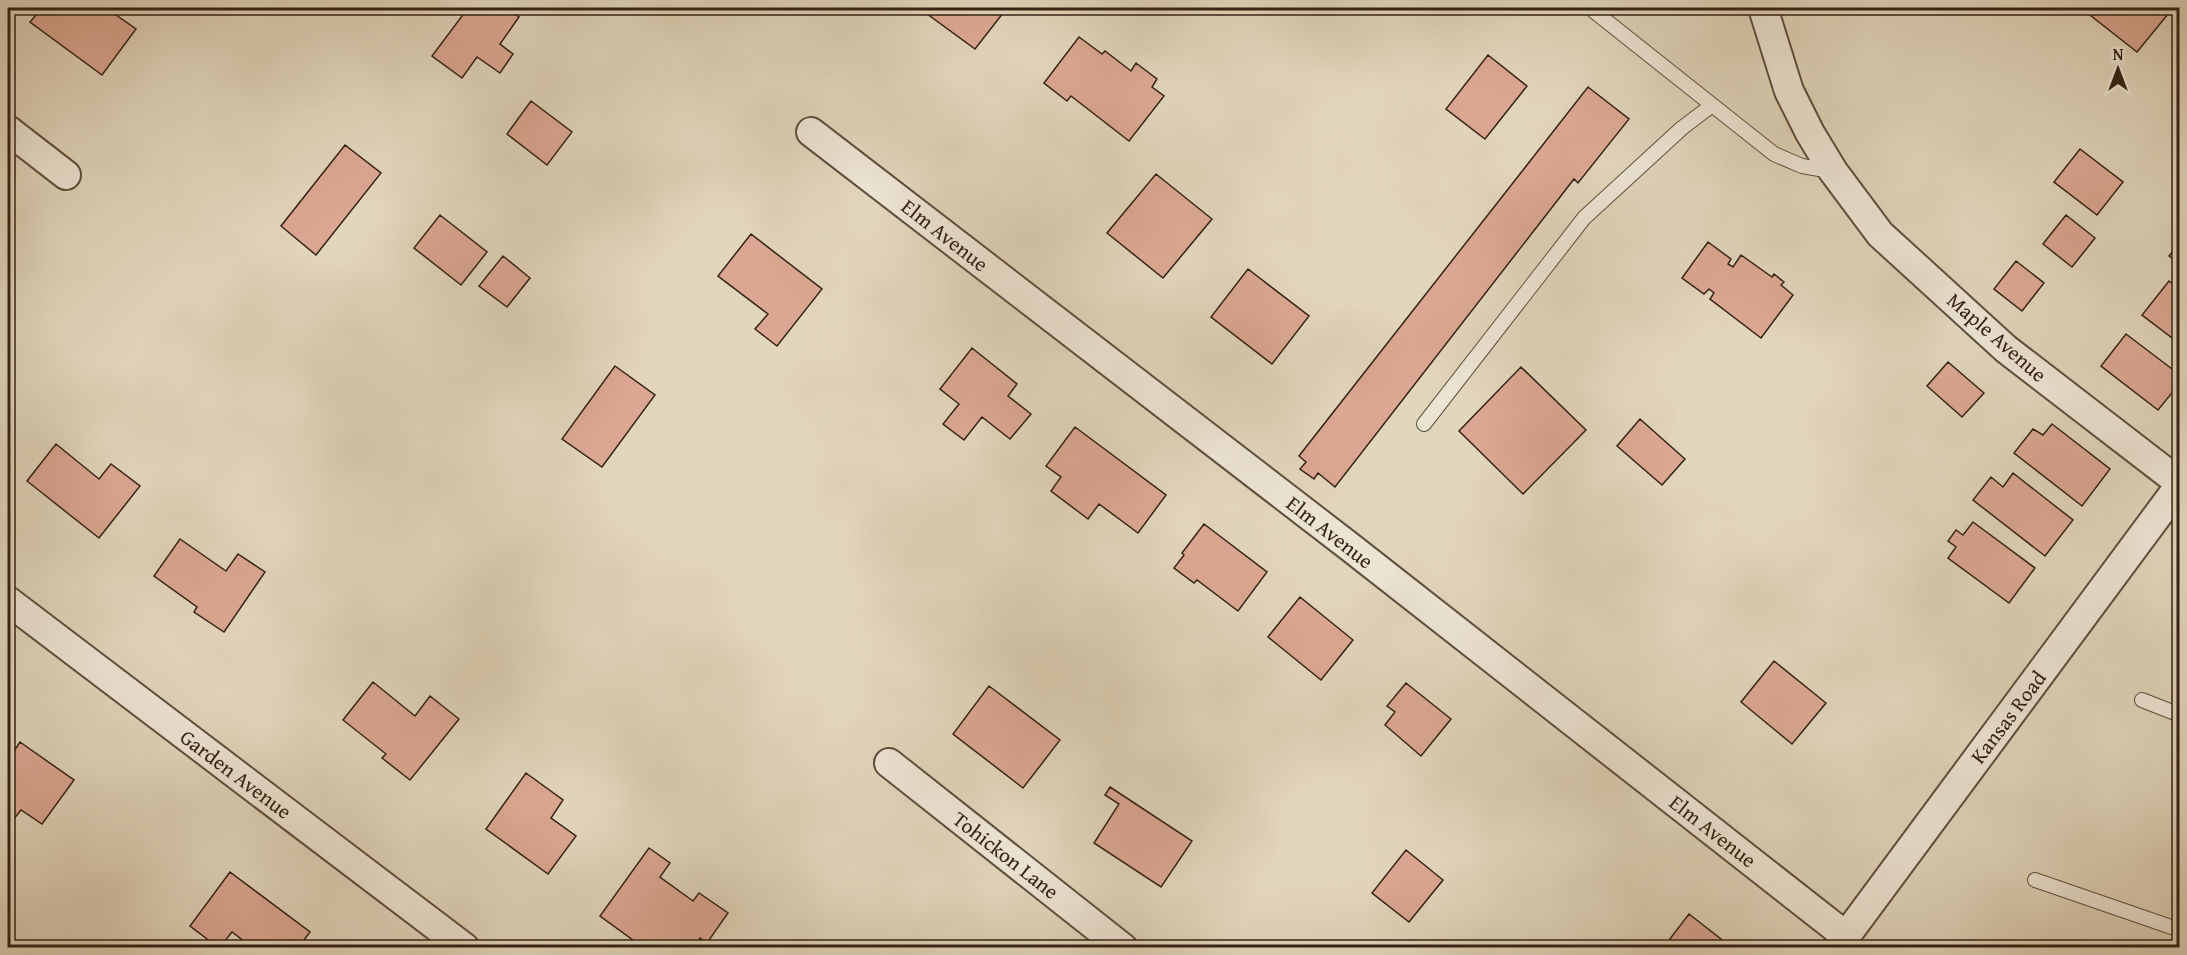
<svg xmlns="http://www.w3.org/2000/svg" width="2187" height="955" font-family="'Gentium Book Plus',serif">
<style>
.building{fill:#dba792;stroke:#342215;stroke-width:1.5}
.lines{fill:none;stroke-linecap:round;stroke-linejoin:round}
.service-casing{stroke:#5f4f3e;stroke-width:16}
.minor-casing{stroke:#5f4f3e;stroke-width:32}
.service{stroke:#ece4d3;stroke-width:14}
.minor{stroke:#ece4d3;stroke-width:28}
.labels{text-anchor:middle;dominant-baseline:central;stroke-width:4.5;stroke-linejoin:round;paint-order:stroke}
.street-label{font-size:21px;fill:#342215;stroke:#ece4d3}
</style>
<rect width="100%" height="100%" fill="#e1d5bb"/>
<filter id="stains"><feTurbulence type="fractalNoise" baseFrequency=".00333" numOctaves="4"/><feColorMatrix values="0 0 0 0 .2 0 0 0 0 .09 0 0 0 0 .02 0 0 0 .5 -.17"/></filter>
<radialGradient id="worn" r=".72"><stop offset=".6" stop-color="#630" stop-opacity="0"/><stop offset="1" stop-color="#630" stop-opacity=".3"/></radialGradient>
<path class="building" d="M42 8H106L136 29 102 75 30 22Z
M468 8H506L519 17 500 44 513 54 500 73 477 57 462 78 432 56Z
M919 8H1007L975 49Z
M2081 8H2173L2137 52Z
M1079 37 1102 54 1105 51 1131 71 1136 63 1157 79 1152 87 1164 96 1129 141 1071 96 1067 101 1044 83Z
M1488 55 1527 86 1485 139 1446 109Z
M1588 87 1629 119 1578 183 1574 179 1335 487 1318 473 1314 479 1300 469 1306 462 1299 456Z
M531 101 572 132 547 165 507 134Z
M345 145 381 173 316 255 281 226Z
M2080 149 2123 182 2097 215 2054 182Z
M1156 174 1212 219 1163 278 1107 233Z
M440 215 487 252 461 285 414 248Z
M2066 215 2095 238 2072 267 2043 244Z
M751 234 822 289 777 346 755 329 768 314 718 276Z
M1708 242 1731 259 1728 264 1733 267 1741 255 1772 277 1774 274 1784 282 1781 285 1793 295 1761 338 1710 299 1714 293 1709 289 1704 294 1682 278Z
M2180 242V265L2169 256Z
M503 256 530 278 507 307 479 286Z
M2016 261 2044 283 2022 311 1994 289Z
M1248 269 1309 316 1272 364 1211 317Z
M2169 281 2180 289V344L2142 315Z
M2126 334 2180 375V383L2158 410 2101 366Z
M972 348 1017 384 1008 396 1031 414 1010 439 982 417 964 440 943 424 959 404 940 389Z
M1948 362 1984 393 1962 417 1927 386Z
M615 366 655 395 602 467 562 439Z
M1521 367 1586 430 1523 494 1459 431Z
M1640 419 1685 459 1662 485 1617 446Z
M2052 424 2110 469 2082 506 2014 453 2033 429 2043 435Z
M1075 427 1166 495 1138 533 1099 504 1088 519 1051 491 1061 477 1046 466Z
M56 444 99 479 111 464 140 486 99 538 27 481Z
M2013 473 2073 520 2045 556 1973 500 1991 477 2003 487Z
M1973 522 2035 568 2009 603 1948 558 1956 547 1948 541 1956 530 1963 535Z
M1204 524 1267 572 1238 611 1197 580 1194 583 1174 568 1184 555 1182 553Z
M180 539 226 571 238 554 265 572 224 632 194 612 197 607 154 576Z
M1300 597 1353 640 1321 680 1268 637Z
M1774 661 1826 703 1792 744 1741 702Z
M373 682 415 716 430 696 459 719 410 780 382 758 386 754 343 720Z
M1406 683 1451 719 1421 756 1385 725 1395 712 1387 706Z
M989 686 1060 740 1023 788 953 734Z
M20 742 74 780 42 824 21 810 13 820 8 816V760Z
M526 773 563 800 551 818 576 836 548 874 486 829Z
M1110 787 1192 841 1161 887 1094 843 1119 804 1105 795Z
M649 848 670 863 660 877 693 901 699 893 728 913 707 943 700 938 693 948H644L600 916Z
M1406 850 1443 880 1409 922 1372 893Z
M230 872 310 932 298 948H253L232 932 219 948 190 926Z
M1689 914 1726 943 1723 948H1663Z"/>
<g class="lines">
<g class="service-casing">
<path id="service" d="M1590 8 1774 154 1802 166 1831 171
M1424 424 1584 218 1682 128 1711 106
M2142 700 2180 715
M2035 880 2180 930"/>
</g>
<g class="minor-casing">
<path id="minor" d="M1763 8 1789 91 1810 133 1833 171 1880 234 2006 349 2180 483
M8 130 66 175
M811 132 1350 547 1846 936
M8 601 465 948
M889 763 1123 948
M1837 948 2180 485"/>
</g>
<use href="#service" class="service"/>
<use href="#minor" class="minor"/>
</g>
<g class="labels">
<g class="street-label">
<text transform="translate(945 235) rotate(38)">Elm Avenue</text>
<text transform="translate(1997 337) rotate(41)">Maple Avenue</text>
<text transform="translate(1330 532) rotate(38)">Elm Avenue</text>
<text transform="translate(2008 717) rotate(-53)">Kansas Road</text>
<text transform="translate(236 774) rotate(37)">Garden Avenue</text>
<text transform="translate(1713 831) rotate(38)">Elm Avenue</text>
<text transform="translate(1006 855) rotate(38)">Tohickon Lane</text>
</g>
</g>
<rect width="2187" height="955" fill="none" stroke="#e1d5bb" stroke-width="30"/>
<rect x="9" y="9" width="2169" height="937" fill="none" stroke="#342215" stroke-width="3"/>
<rect x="15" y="15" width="2157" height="925" fill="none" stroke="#342215" stroke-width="1.5"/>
<g transform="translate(2118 69)" stroke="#ece4d3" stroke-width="4.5" paint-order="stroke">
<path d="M0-4.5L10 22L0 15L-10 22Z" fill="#342215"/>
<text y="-9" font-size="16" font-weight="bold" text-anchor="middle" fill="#342215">N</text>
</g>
<rect width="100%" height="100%" filter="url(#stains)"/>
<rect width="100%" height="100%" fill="url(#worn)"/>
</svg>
